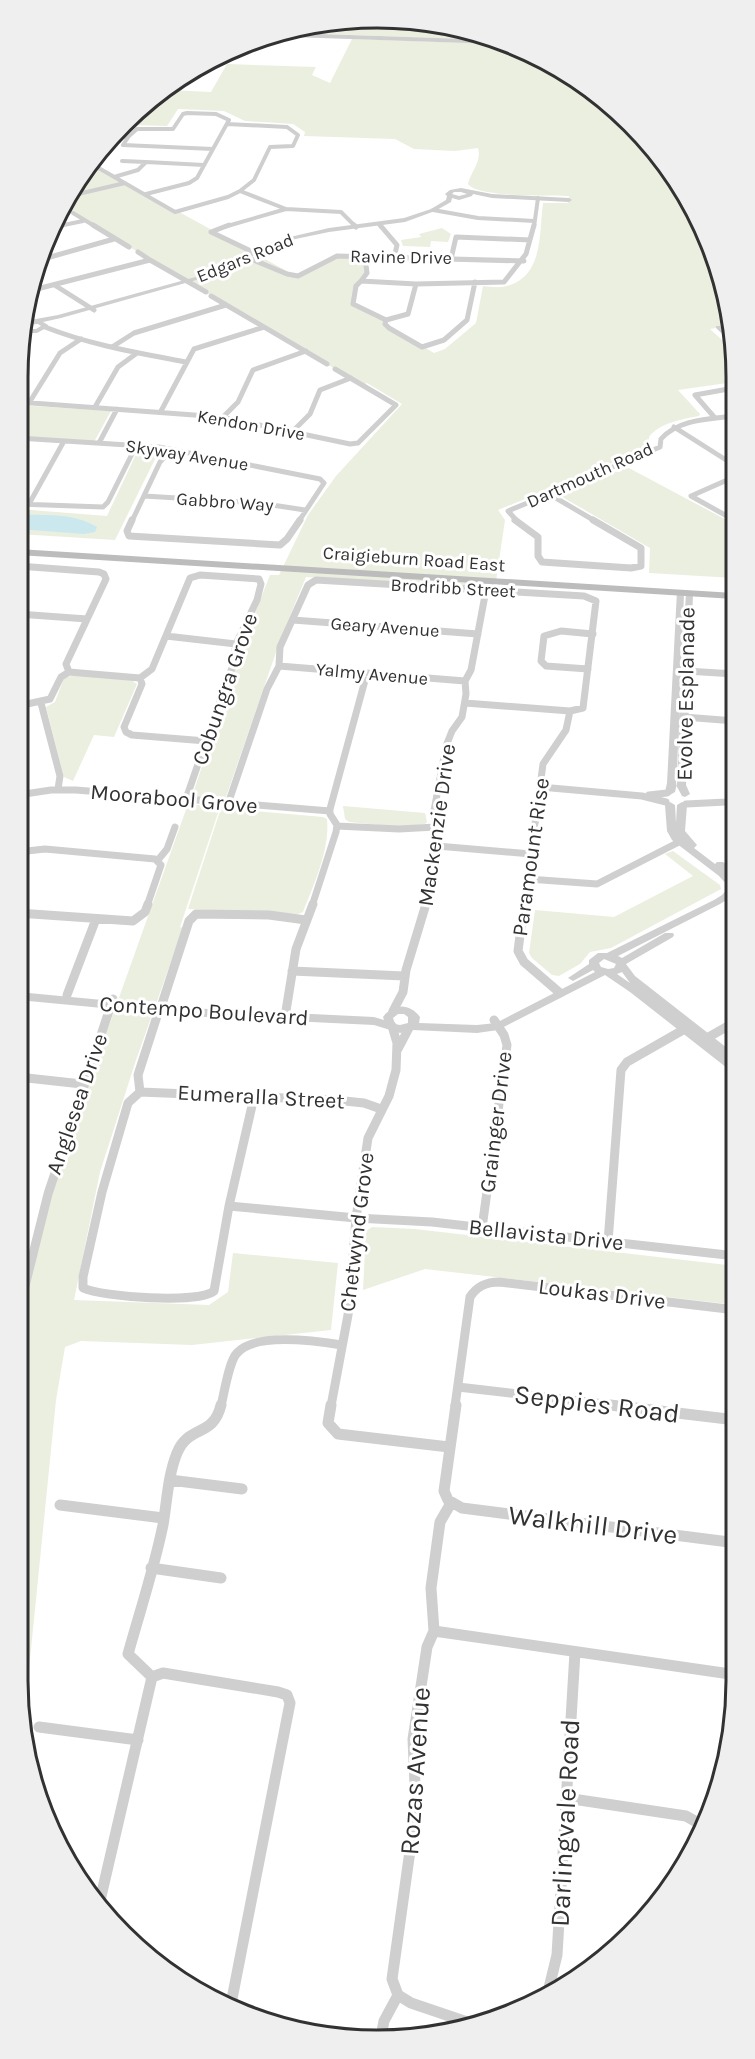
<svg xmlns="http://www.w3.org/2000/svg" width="755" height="2059" font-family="Karla,sans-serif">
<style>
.green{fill:#ebefdf}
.water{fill:#cbe8ef}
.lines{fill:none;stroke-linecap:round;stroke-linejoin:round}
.minor-far4{stroke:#cfcfcf;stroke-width:4}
.minor-far3{stroke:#cfcfcf;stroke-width:5}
.minor-far2{stroke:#cfcfcf;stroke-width:7}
.minor-far1{stroke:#cfcfcf;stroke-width:9}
.minor{stroke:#cfcfcf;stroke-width:11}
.tertiary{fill:#cfcfcf;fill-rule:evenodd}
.secondary{fill:#bcbcbc;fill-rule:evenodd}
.labels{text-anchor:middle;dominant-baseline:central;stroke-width:6;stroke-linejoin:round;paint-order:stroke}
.far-street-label{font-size:18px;fill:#323232;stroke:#fff}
.street-label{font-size:22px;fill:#323232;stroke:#fff}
.near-street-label{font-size:27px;fill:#323232;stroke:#fff}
.rim{fill:none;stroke:#323232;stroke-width:3}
</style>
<rect width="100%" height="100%" fill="#fff"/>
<path class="green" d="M331 21 471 30 492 40 297 33Z
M352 39 502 44 577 78 648 140 700 219 732 325 710 329 734 351V382L678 390 700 414 699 416C683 419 659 423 649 437V446L622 457V459L498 510 505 520 495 588 306 577 282 635 226 797C216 802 202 800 192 796L246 636 270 575H279L308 515 336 476 402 404 367 383 362 385 67 210 90 163 294 275 337 256 365 257 367 273 356 286 352 302 386 320 385 324 434 353 445 349 476 323 483 286C491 287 500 288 507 286 544 276 539 232 543 203H568L569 196C550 195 478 198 468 184 471 171 482 162 478 148L455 151 414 149 395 139 304 136 305 132 293 124 245 121 224 111 178 109 167 126 131 125 170 90 211 92 227 64 316 67 312 75 330 83Z
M442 228 451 234 448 242 431 241 430 247 403 246 401 240 421 237 419 234Z
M18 405 111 411 94 442 18 437Z
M138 450 159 451 115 540 18 534V509L107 516Z
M627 467 734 524V578L649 573 650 548 559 495Z
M74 675 131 680 137 684 114 737 94 735 73 781 64 777 46 707 55 702 64 678Z
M188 804 220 807 180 927 183 928 136 1060 100 1172 74 1300 209 1305 228 1292 233 1253 338 1263 331 1330 192 1345 81 1341 65 1347 56 1400 24 1719 18 1681V1335L40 1231 95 1065Z
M343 806 425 813 427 822 425 824 399 827 349 822 345 819Z
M221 808 323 817 327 819C330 850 314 884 303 912L298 914 188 909Z
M673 851 720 885 721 889 611 948 590 952 580 964 559 976 552 975 532 958 529 953 535 910 614 917 693 876 665 854Z
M372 1227 415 1229 736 1266V1305L425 1269 363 1290 366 1231Z"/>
<path class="water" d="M18 514C45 516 73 512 97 527L95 532 84 534 18 529Z"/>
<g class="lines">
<path class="minor-far4" d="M291 35 496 42
M227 124 287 127 298 135 293 146 270 147 254 180 240 191 286 209 341 212 356 227
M129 136 137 129H173L183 114 187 113 216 114 229 120 197 178 189 183 146 194
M116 138 129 136 123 145 213 149
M122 161 146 162
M90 163 175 212 228 197 240 191
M114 177 138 170 146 162 204 165
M74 195 125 183
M433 210 478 218 534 221
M73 213 96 227
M379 224 381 227
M59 226 83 221
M224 227 286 209
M534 227 538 198"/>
<path class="minor-far3" d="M93 225 129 247
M229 225 211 232 253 252
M354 225 356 227
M380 225 397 245 394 258
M59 226 63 225
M138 252 150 260
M365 257 367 273 361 281 416 284 504 282 526 254 534 225
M43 259 114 239
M251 259 287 274 298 276 337 256 524 261
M451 259 456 237 530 240
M361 281 356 286 353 304 386 320 385 324 389 328 422 347 444 340 467 320 475 282
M56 286 94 310
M29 291 150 260 206 292
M211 296 327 364
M386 320 408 314 416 284
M45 327C90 345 139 353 186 362
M112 347 134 333 226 305
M18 402 221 417 350 444 358 443 396 405 335 369
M29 403 60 353 81 339
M95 407 118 367 137 353
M161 411 194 349 264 327
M223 417 238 402 253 370 306 351
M715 418 695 395 734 388
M674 427 734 465
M292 432 310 414 320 390 351 378
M18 438 159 447 320 479 324 483 299 521
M99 443 117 409
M734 477 691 496 734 520
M549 494 595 521
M549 494 660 447 661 439C678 419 710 419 734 416
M144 496 259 503 305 510
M18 504 103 507 108 502 136 446
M29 504 64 441
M132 521 160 462 170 451
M517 521 508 511 549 494"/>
<path class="minor-far2" d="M132 520 127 531 129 536 280 545 287 539 300 520
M515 520 538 537V556L542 562 631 568 641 566V548L593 520
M18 566 99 572 104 574 106 579 66 664 69 672 61 677 50 699 18 706
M200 575 259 579 261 584 257 600 236 644 232 668 206 741 132 735 126 732 124 727 142 684 140 678 152 669 190 578Z
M18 614 87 619
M293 620 478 634
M166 636 236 644
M279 666 465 681
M588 669 546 666 541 661 544 636 561 631 593 634
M686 671 735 674
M69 672 140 678
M41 703 60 776 58 789
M684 717 735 721
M540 787 642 796 666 802
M18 795 51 790H76L330 811
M649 795 667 793
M186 799 206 741
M228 804 267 689 279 666 280 647 308 585 316 580 584 596 596 601 583 708 570 711 465 703
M686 804 726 802 735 799
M337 826 399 829 436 827
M437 846 531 854
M18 852 45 849 155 859 161 865 147 906
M158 860 167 849 175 827
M528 879 597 884 679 842
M312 906 336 832 337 825 330 814V809L367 673
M426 906 437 846 434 811 446 746 452 731 462 717 466 694 465 681 471 670 486 590
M524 906 543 764 566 730 570 711"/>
<path class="minor-far1" d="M524 904 518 951 524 962 560 993
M18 913 133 921 145 912 148 904
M292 971 404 976
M67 995 96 919
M162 1004 189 921 196 914 269 915 306 920
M159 1010 138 1075 140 1092 128 1103 102 1192 83 1277V1288C103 1297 198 1304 214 1291L229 1206 254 1097
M393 1011 403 992 406 970 426 904
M285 1017 296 949 313 904
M707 1038 735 1022
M398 1049 409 1028
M18 1077 82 1084
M140 1092 335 1100 364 1103 381 1109
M229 1206 356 1218 432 1222 736 1256
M482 1228 507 1045 504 1035 494 1020
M608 1242 621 1070 627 1062 683 1030
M733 1256V1158L736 1148
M18 1314 48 1194 113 999
M458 1387 622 1406
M221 1406C224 1394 229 1361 237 1353 255 1332 317 1341 342 1345
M331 1406 348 1315 356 1218 368 1138 389 1096 396 1070 397 1043 392 1026
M455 1406 470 1297C477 1286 486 1282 499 1282L736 1310"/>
<path class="minor" d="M331 1405 328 1423 338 1434 449 1447
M456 1405 444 1491 448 1500 462 1508 737 1543
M610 1405 736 1420
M170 1480 242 1489
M60 1505 163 1518
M151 1568 221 1578
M434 1631 737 1675
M152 1677 128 1654C140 1611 154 1569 163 1525 167 1501 168 1475 177 1453 189 1424 213 1438 221 1405
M152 1677 163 1673 278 1692 287 1695 290 1703 231 2004
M39 1727 138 1740
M566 1798 686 1816 700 1824
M99 1905 152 1677
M548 1992 557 1955 575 1652
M398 1995 411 2003 473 2024
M381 2036 384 2021 398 1995 392 1979 416 1808 413 1739 427 1647 434 1631 431 1588 440 1522 451 1503"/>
<path class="tertiary" d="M461 188 492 194 569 198 572 200 569 202 492 198 473 194 472 196 459 200 452 198 451 202 435 211 405 222 329 232 281 242 214 275 61 318 43 322 48 325V327L37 333H24V329H36L41 326 38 324 25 325V321L58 315 210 273 277 240 329 228 404 218 431 209 446 200 447 196 445 194 450 190ZM454 192H461L467 194 459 196 452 194Z
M716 326H720L734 339V345L716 328Z
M677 591H680L684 593 677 783 675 792 670 795 665 792 667 783Z
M686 592H689L693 594 686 785 690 794 685 797 682 796 676 785Z
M670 802 675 805 676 823 677 805 682 802 687 805 685 831 697 845 694 848 715 864 717 862H723L735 870V878L728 875 735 882V892L728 899 720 904 618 956 622 958 665 933H673L674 935 673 937 626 964 635 976 736 1055V1075L630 992 605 975 498 1030 477 1033 413 1030 400 1033 374 1025 187 1016 18 1000V992L187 1008 374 1017 384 1020 383 1017C393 1003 410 1003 420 1017L419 1023 477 1025 496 1023 595 972 593 970 573 981 568 978 589 964V960L598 953H607L714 900 722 895 729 887 719 876 672 840 667 831 665 805ZM604 959 616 964 614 968 608 969 601 967 599 963ZM622 972 630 983 617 974ZM398 1014H404L408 1017V1023L400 1025 395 1024 393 1018Z"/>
<path class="secondary" d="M18 549 734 593V599L18 555Z"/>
</g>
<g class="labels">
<g class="far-street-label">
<text transform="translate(401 257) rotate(1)">Ravine Drive</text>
<text transform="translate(245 258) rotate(-22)">Edgars Road</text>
<text transform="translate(251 425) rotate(10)">Kendon Drive</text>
<text transform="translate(187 455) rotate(9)">Skyway Avenue</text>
<text transform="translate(590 475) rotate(-24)">Dartmouth Road</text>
<text transform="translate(225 502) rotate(4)">Gabbro Way</text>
<text transform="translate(414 559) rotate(4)">Craigieburn Road East</text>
<text transform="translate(453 588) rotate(3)">Brodribb Street</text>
<text transform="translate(385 627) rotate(4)">Geary Avenue</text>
<text transform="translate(372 674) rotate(5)">Yalmy Avenue</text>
</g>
<g class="street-label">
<text transform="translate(225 689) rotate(-71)">Cobungra Grove</text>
<text transform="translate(686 694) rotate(-89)">Evolve Esplanade</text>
<text transform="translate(174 799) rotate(5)">Moorabool Grove</text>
<text transform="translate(437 825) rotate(-82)">Mackenzie Drive</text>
<text transform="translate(531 857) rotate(-82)">Paramount Rise</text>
<text transform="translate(204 1011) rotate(4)">Contempo Boulevard</text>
<text transform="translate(261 1097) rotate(3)">Eumeralla Street</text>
<text transform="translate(77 1104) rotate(-71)">Anglesea Drive</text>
<text transform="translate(496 1122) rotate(-83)">Grainger Drive</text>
<text transform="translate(357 1232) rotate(-83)">Chetwynd Grove</text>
<text transform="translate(546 1235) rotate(6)">Bellavista Drive</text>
<text transform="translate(602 1294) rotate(7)">Loukas Drive</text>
</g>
<g class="near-street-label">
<text transform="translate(597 1404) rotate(7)">Seppies Road</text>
<text transform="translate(593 1525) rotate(7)">Walkhill Drive</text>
<text transform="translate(415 1771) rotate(-86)">Rozas Avenue</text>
<text transform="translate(565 1823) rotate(-87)">Darlingvale Road</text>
</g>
</g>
<path d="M0 0H755V2059H0ZM377 28H377A349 349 0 0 1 726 377V1681A349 349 0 0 1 377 2030H377A349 349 0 0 1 28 1681V377A349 349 0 0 1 377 28Z" fill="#efefef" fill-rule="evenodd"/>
<path class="rim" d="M377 28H377A349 349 0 0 1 726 377V1681A349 349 0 0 1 377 2030H377A349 349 0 0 1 28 1681V377A349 349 0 0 1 377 28Z"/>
</svg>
